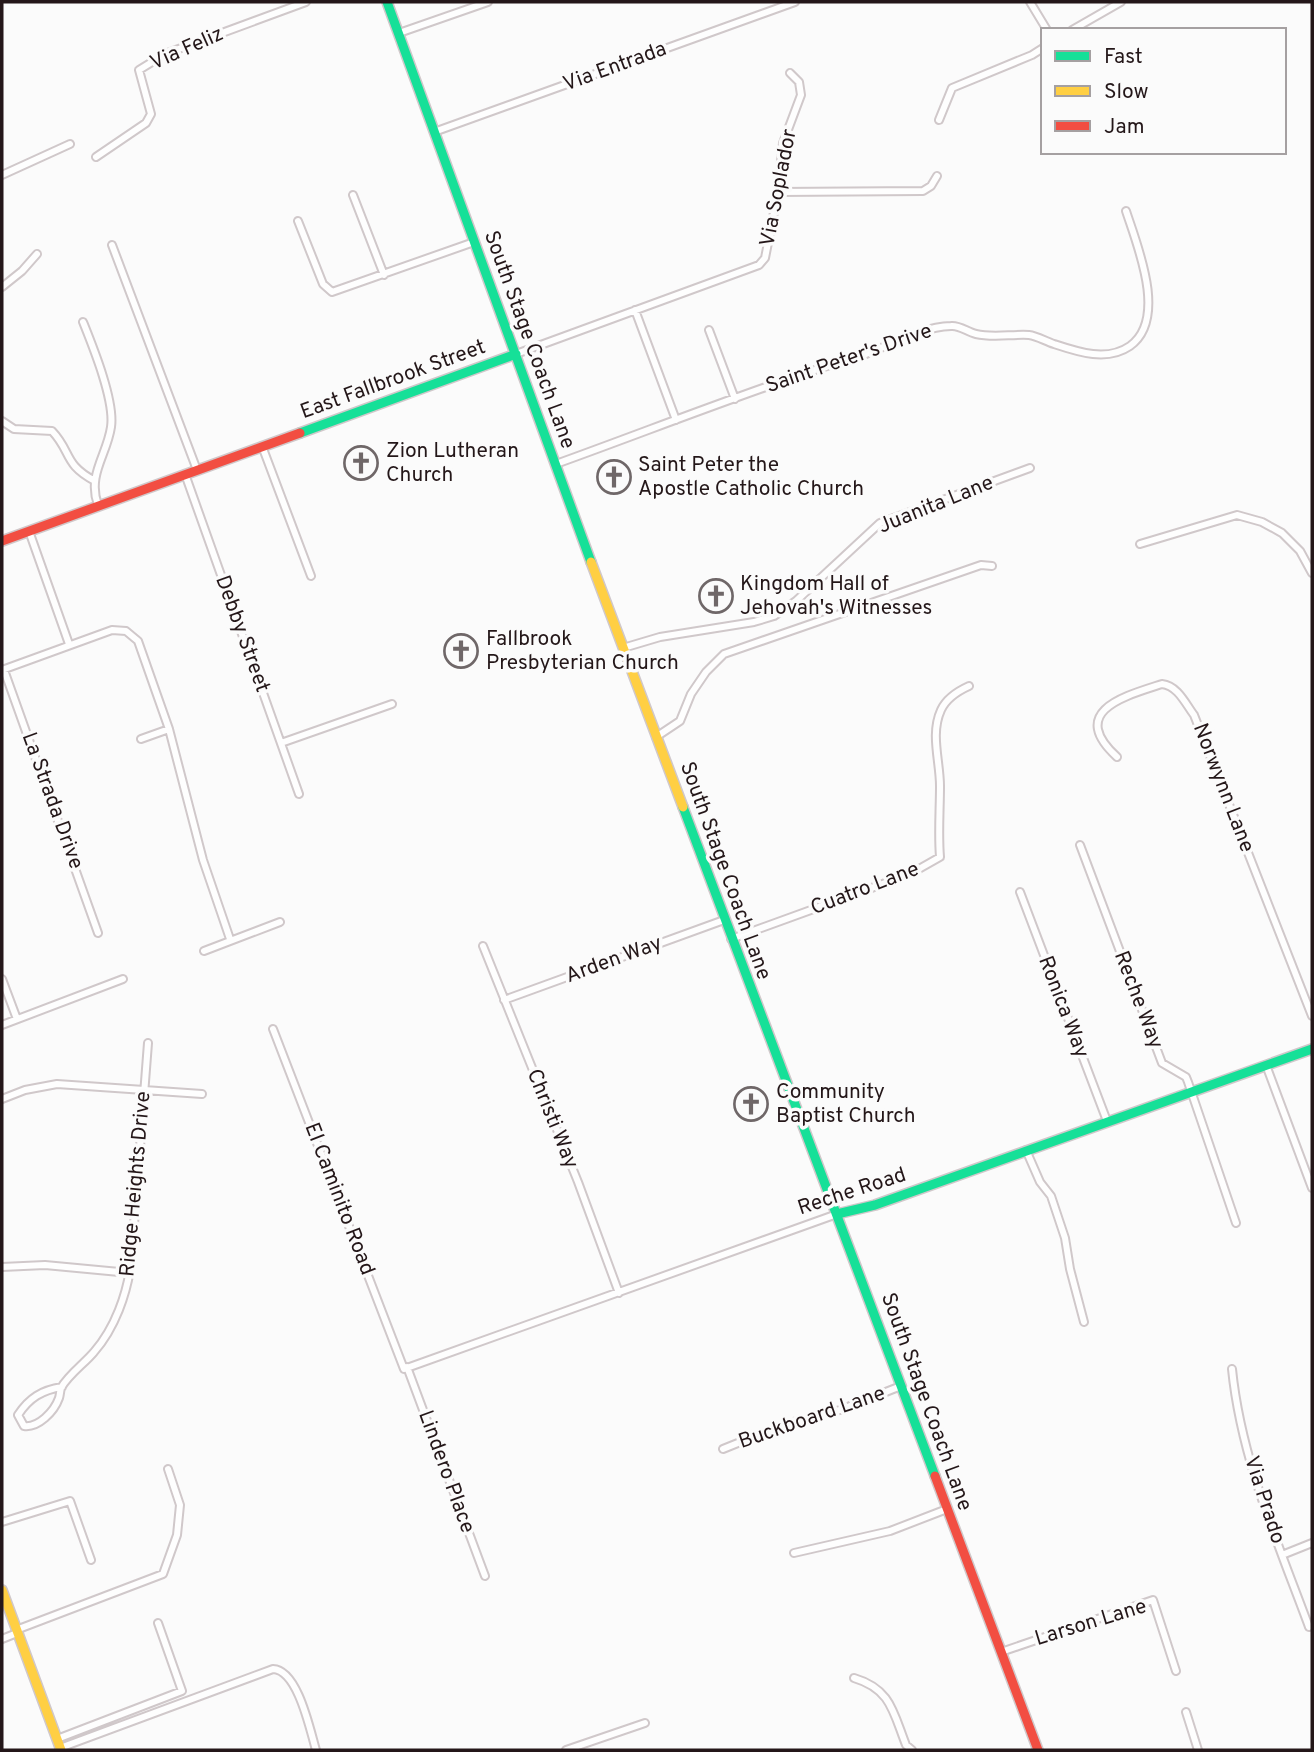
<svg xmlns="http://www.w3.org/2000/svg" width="1314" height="1752" font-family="Overpass,sans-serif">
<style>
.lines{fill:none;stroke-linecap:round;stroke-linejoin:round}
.street-casing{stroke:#d0c8ca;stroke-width:10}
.fast-casing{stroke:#d0c8ca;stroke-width:12}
.slow-casing{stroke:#d0c8ca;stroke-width:12}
.jam-casing{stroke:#d0c8ca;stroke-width:12}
.street{stroke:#fefefe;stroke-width:6}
.fast{stroke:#16e098;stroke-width:9}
.slow{stroke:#ffcf43;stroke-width:9}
.jam{stroke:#f24e42;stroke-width:9}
.labels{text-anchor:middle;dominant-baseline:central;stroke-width:7;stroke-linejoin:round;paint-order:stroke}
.street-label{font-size:21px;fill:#241719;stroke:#fbfbfb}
.poi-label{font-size:21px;fill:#241719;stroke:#fbfbfb;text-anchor:start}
</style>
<rect width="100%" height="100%" fill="#fbfbfb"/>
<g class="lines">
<g class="street-casing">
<path id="street" d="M1030 2 1047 30
M1072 30 1121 2
M399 33 488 2
M939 120 952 88 1032 55 1043 48
M434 132 795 2
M96 157 146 123 151 114 139 70 165 54 306 2
M2 175 70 144
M778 192 923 191 931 186 937 176
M353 195 384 275
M298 221 323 284 332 292 474 242
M112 245 197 470
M2 287 22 271 37 254
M635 310 676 420
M83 322C93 347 115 401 111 427 107 455 87 475 98 505
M709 330 735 399
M516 354 759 265 765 258 777 197 783 143 801 95 799 82 790 73
M2 421 14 429 52 431C72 452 63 464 95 481
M262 446 311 576
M556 464C642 433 728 399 815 370 832 364 849 360 866 354 893 344 921 327 951 326 960 325 967 332 976 334 993 338 1011 334 1029 335 1037 336 1045 341 1054 344 1078 352 1107 362 1130 346 1168 319 1137 245 1126 211
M185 474 299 794
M29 531 69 644
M1140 544 1237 515 1262 522 1282 533 1300 551 1312 573
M623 648 660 637 754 622 774 616 796 601 880 523 1030 468
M2 670 112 630 126 631 138 641 169 729 203 860 230 939
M4 670 98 933
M656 737 680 721 691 694 706 672 724 654 981 565 992 566
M141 739 169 729
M281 743 392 704
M1117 757C1067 711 1125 696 1162 684 1178 686 1185 703 1194 715L1312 1016
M1080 845 1162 1063 1186 1077 1188 1082 1236 1223
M1020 892 1107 1121
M731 939 910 874 940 857C938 833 940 810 940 786 940 761 930 734 941 710 946 699 958 691 969 686
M483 946 578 1182 619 1293
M204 951 280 922
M2 979 17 1019
M504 1000 724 920
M2 1025 123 979
M273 1029 404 1369 837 1214
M1266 1065 1312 1188
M2 1099 25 1090 57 1084 202 1094
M1026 1150 1040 1182 1051 1196 1065 1238 1070 1269 1084 1322
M2 1267 45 1265 130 1273
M407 1367 485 1576
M1232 1369C1241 1459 1278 1543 1309 1627
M62 1387C42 1390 29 1398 18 1415L24 1426C38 1428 54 1412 59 1398 60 1395 60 1391 61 1388 68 1375 85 1363 94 1352 115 1328 127 1294 131 1263L148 1043
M723 1449 785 1424 840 1410 901 1386
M2 1522 70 1501 91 1560
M794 1553 890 1531 947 1509
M1282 1555 1312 1543
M16 1630 163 1574 177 1535 180 1505 168 1469
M2 1639 17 1633
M1001 1652 1153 1600 1176 1671
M854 1678C891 1689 893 1712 906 1745L912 1750
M1186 1712 1198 1750
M57 1739 182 1691 158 1623
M60 1748 273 1669C298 1670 310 1730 316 1750
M566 1750 645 1723"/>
</g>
<g class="fast-casing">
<path id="fast" d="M387 2 591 562
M300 433 516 354
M683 807 935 1476
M837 1214 875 1205 1312 1049"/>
</g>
<g class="slow-casing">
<path id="slow" d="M591 562 683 807
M2 1590 61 1750"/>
</g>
<g class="jam-casing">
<path id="jam" d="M2 541 300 433
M935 1476 1038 1750"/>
</g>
<use href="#street" class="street"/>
<use href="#fast" class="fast"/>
<use href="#slow" class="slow"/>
<use href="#jam" class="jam"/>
</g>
<defs>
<g id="church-ring" transform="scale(1.75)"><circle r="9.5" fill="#fbfbfb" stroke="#6f6768" stroke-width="1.5"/><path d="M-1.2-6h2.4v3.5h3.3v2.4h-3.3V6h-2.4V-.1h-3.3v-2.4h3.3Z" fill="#6f6768"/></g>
</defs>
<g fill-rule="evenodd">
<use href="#church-ring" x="361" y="463"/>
<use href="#church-ring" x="614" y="477"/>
<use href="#church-ring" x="716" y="596"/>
<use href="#church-ring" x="461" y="651"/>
<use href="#church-ring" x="751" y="1104"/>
</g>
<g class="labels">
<g class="street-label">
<text transform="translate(187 49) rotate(-24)">Via Feliz</text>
<text transform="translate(615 67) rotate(-20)">Via Entrada</text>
<text transform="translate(779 188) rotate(-79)">Via Soplador</text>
<text transform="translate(529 340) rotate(70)">South Stage Coach Lane</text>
<text transform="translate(849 359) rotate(-19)">Saint Peter's Drive</text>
<text transform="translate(393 380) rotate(-20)">East Fallbrook Street</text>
<text transform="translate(936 505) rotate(-22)">Juanita Lane</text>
<text transform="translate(242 634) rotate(70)">Debby Street</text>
<text transform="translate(1223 788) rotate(69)">Norwynn Lane</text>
<text transform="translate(52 801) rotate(70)">La Strada Drive</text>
<text transform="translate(725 871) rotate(70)">South Stage Coach Lane</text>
<text transform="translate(865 889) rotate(-21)">Cuatro Lane</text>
<text transform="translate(614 960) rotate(-20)">Arden Way</text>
<text transform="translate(1138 1000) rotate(69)">Reche Way</text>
<text transform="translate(1063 1007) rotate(69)">Ronica Way</text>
<text transform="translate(552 1119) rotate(68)">Christi Way</text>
<text transform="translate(136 1184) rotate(-85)">Ridge Heights Drive</text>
<text transform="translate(852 1192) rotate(-18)">Reche Road</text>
<text transform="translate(339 1199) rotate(69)">El Caminito Road</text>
<text transform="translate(926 1402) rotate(70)">South Stage Coach Lane</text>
<text transform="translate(812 1418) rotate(-19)">Buckboard Lane</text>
<text transform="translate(446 1472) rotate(70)">Lindero Place</text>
<text transform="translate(1264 1500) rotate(72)">Via Prado</text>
<text transform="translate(1091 1623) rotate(-17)">Larson Lane</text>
</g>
<g class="poi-label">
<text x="386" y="451">Zion Lutheran<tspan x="386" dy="24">Church</tspan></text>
<text x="638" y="465">Saint Peter the<tspan x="638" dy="24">Apostle Catholic Church</tspan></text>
<text x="740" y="584">Kingdom Hall of<tspan x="740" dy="24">Jehovah's Witnesses</tspan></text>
<text x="486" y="639">Fallbrook<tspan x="486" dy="24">Presbyterian Church</tspan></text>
<text x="776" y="1092">Community<tspan x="776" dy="24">Baptist Church</tspan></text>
</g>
</g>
<rect width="1314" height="1752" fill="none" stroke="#241719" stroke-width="7"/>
<rect x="1041" y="28" width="245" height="126" fill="#fbfbfb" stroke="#a5a0a1" stroke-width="2"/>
<rect x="1055" y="51" width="35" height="10" fill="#16e098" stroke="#a5a0a1" stroke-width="2"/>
<text x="1104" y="63" font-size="21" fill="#241719">Fast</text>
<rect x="1055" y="86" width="35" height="10" fill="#ffcf43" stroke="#a5a0a1" stroke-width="2"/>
<text x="1104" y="98" font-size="21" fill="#241719">Slow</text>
<rect x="1055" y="121" width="35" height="10" fill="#f24e42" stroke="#a5a0a1" stroke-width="2"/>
<text x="1104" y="133" font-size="21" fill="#241719">Jam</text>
</svg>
